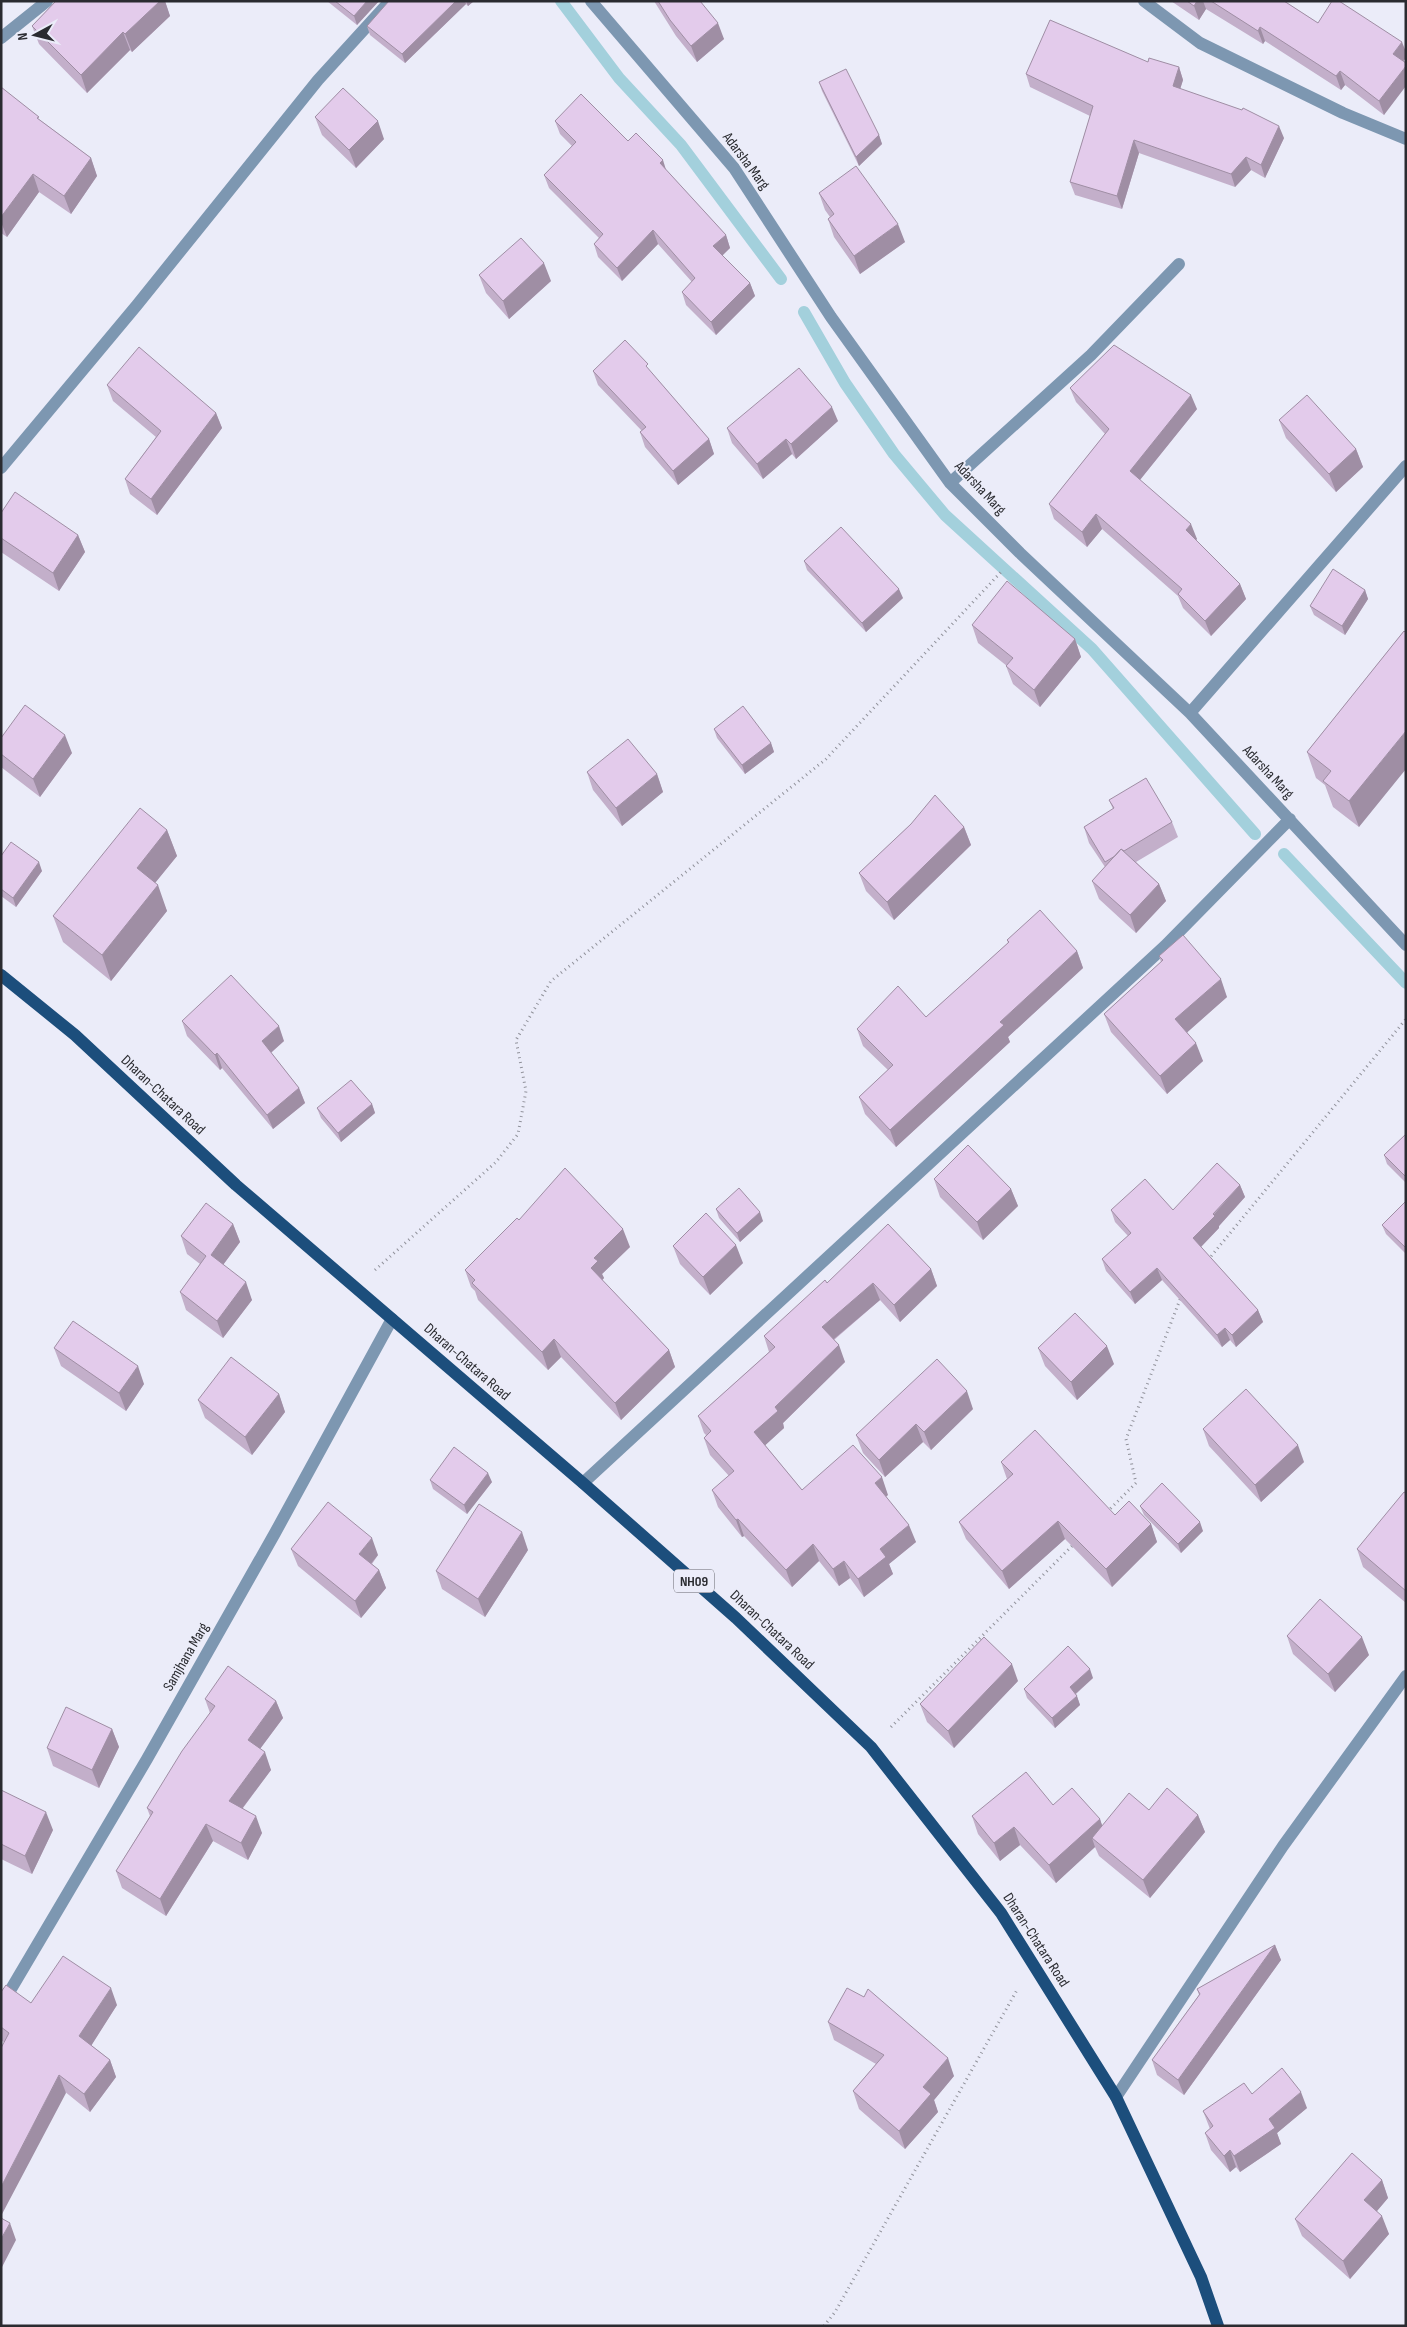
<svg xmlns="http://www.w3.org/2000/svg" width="1407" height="2327" font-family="'Sofia Sans Condensed',sans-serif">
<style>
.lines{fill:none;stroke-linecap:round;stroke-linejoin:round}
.stream{stroke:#a3d0dc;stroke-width:12}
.path{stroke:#91929b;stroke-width:3;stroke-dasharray:1 4;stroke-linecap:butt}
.minor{stroke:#7d97b1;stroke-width:12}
.major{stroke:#1c4e7c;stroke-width:12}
.wall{fill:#c3afca}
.shaded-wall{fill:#9f8ea4}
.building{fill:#e3cbeb;stroke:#9f8ea4}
.labels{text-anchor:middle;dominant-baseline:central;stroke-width:4;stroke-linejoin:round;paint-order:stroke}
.shield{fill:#ebecf9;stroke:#64656c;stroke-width:1}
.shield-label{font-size:14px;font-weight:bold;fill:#2a2b30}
.street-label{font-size:15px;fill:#2a2b30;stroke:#ebecf9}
</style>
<rect width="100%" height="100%" fill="#ebecf9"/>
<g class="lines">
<path class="stream" d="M561 1 619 78 681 145 781 279
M804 312 845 383 894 454 945 515 1092 649 1255 834
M1284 854 1406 983"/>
<path class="path" d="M1208 1260 1406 1019
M375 1270 496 1162 518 1134 526 1091 516 1040 551 981 826 759 1001 572
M1107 1512 1136 1483 1126 1439 1181 1297
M891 1727 1074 1544
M824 2326 835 2312 1017 1990"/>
<path class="minor" d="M591 1 734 168 831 317 950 483 1020 553 1190 713 1406 945
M1144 1 1200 43 1343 113 1406 139
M1 38 47 1
M1 468 137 305 318 80 390 1
M950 483 1091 355 1179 264
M1190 713 1406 466
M583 1483 1165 946 1290 819
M1 2006 147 1759 275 1533 392 1319
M1116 2097 1283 1846 1406 1676"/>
<path class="major" d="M1 975 75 1035 236 1185 583 1483 736 1618 871 1747 1001 1913 1116 2097 1201 2277 1218 2326"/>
</g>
<path class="wall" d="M56 1H165L170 16 132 52 130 50 87 93 39 44 32 26Z
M327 1H379L357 25Z
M403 1H474L468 6 466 4 405 63 370 35 367 26Z
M654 1H700L724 39 697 62 676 36Z
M1171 1H1284L1318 23 1406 58 1403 61 1384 115 1345 85 1341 90 1265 41 1263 44 1206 9 1199 20Z
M1148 62 1179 67 1183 80 1180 89 1284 138 1265 178 1251 170 1235 187 1139 153 1122 209 1075 195 1070 182 1090 116 1030 87 1026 74Z
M819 82 879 135 882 144 859 166 822 91Z
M1 87 40 120 91 158 97 176 71 214 39 192 7 237 1 233Z
M315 117 384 139 356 168 322 135Z
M555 121 628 141 667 171 726 235 730 248 722 255 750 283 755 296 716 335 686 305 682 292 692 282 658 244 622 281 598 257 594 244 599 238 549 188 544 175 572 146 560 134Z
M819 193 905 242 860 274 834 237 828 219 830 217 825 210Z
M479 275 551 281 509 319 486 293Z
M593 371H650L709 439 714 454 678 485 645 447 640 432 642 431 598 385Z
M107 385 216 413 222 428 157 515 130 494 125 479 156 437 113 401Z
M1070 388 1197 409 1140 480 1197 539 1196 540 1240 584 1246 599 1211 636 1183 608 1178 596 1102 529 1087 547 1054 519 1049 504 1105 434 1076 402Z
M1279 420 1356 449 1363 467 1336 492 1286 438Z
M838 421 796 459 792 454 763 479 732 443 727 428Z
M1 513 78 535 85 552 59 591 1 552Z
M804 561 903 598 866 632 807 570Z
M1365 590 1368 599 1345 635 1314 615 1310 606Z
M972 625 1075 639 1081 657 1040 707 1013 684 1006 666H1007L978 643Z
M1404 631 1359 827 1333 807 1325 785 1316 778 1307 752Z
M714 729 771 743 774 752 745 774 717 738Z
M1 738 72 753 40 797 1 767Z
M587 772 657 774 663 792 622 826 593 790Z
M1109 800 1172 822 1178 837 1136 862 1159 884 1166 901 1136 933 1099 899 1092 881 1105 867 1089 843 1084 827 1113 809Z
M911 824 964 827 971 845 894 920 866 891 859 873Z
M167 830 177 856 155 883 167 911 111 981 63 942 53 916Z
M1 856 42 871 16 907 1 896Z
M1007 940 1077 951 1083 968 1008 1037 1010 1042 896 1147 865 1114 859 1097 888 1070 863 1046 857 1029 926 1017 1008 943Z
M1159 956 1227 997 1187 1032 1203 1061 1167 1094 1111 1032 1104 1014 1161 962Z
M182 1021 284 1041 271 1053 299 1088 305 1103 273 1129 222 1068 220 1070 187 1036Z
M372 1104 375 1113 341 1142 321 1118 317 1108Z
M1406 1134V1183L1387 1164 1384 1155Z
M934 1179 1011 1189 1018 1206 983 1240 940 1197Z
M1240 1185 1245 1197 1219 1226V1228L1201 1247 1258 1310 1263 1322 1236 1347 1230 1340 1222 1347 1162 1280 1135 1304 1106 1271 1102 1259 1128 1236 1115 1222 1111 1210H1173Z
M1406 1201V1254L1386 1234 1382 1225Z
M716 1209 763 1221 740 1242 719 1218Z
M519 1220 630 1247 602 1274 604 1278 602 1280 669 1350 675 1367 621 1420 561 1357 548 1370 478 1300 475 1291 471 1287 465 1270Z
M233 1224 240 1242 223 1265 252 1300 223 1338 186 1310 180 1292 200 1264 187 1254 181 1236Z
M673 1246 743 1263 710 1295 680 1264Z
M931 1269 937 1286 900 1322 880 1300 834 1340 845 1362 783 1423 784 1428 765 1445 802 1490 888 1495 886 1496 916 1542 889 1564 893 1574 864 1597 850 1578 839 1586 819 1561 792 1587 744 1536 742 1537 718 1507 712 1490 729 1476 710 1455 704 1438 706 1435 704 1433 698 1416 769 1352 764 1336 827 1283Z
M54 1348 144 1384 126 1411 61 1366Z
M1038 1348 1114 1364 1077 1400 1045 1366Z
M279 1394 285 1412 252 1455 205 1418 198 1400Z
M973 1409 931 1450 923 1442 885 1477 863 1453 856 1435Z
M1203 1429 1304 1462 1261 1502 1209 1446Z
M1001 1462 1115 1515 1151 1524 1157 1542 1112 1587 1065 1539 1009 1589 966 1539 959 1522 1007 1479Z
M430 1480 492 1482 467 1514 433 1489Z
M1406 1493V1603L1363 1567 1357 1549Z
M1140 1506 1203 1531 1181 1553 1144 1515Z
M291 1549 378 1555 372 1564 379 1570 386 1588 361 1618 298 1566Z
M528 1550 485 1617 442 1589 436 1571Z
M1287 1636 1369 1655 1335 1692 1293 1654Z
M1093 1678 1076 1694 1080 1705 1055 1728 1027 1698 1024 1689Z
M1018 1681 954 1748 927 1722 920 1704Z
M205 1699 276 1701 283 1718 260 1749 271 1770 243 1808 262 1833 248 1860 213 1841 166 1916 122 1888 116 1871 150 1816 147 1808 210 1713Z
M112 1729 119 1747 99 1788 53 1766 47 1748Z
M1 1790 53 1830 32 1874 1 1859Z
M1053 1805 1100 1819 1102 1826 1149 1810 1198 1815 1205 1832 1150 1898 1099 1856 1095 1847 1056 1883 1020 1845 1000 1861 978 1834 972 1816Z
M1275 1945 1281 1960 1184 2095 1157 2075 1152 2060 1199 1995 1197 1989Z
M1 1992 31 2003 117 2005 91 2045 110 2060 116 2077 90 2112 1 2040Z
M828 2022 954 2076 934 2100 938 2112 905 2149 859 2109 853 2091 876 2064 834 2040Z
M1252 2094 1307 2108 1277 2133 1281 2144 1240 2172 1236 2167 1230 2172 1211 2150 1205 2133 1210 2129 1203 2111Z
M1382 2180 1388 2198 1377 2211 1389 2234 1350 2279 1302 2236 1295 2219Z"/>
<path class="shaded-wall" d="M160 1H165L170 16 132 52 125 34Z
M367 1H379L357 25 354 16Z
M456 1H465L466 4 405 63 402 54Z
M466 1H474L468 6Z
M1197 1H1203L1206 9 1199 20 1194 6Z
M718 23 724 39 697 62 691 46Z
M1260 27 1265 41 1263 44 1258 31Z
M123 32 130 50 87 93 81 75Z
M1402 42 1406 52V58L1398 67 1393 54Z
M1406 66V86L1384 115 1379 101Z
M1179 67 1183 80 1177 99 1173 86Z
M1340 71 1345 85 1341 90 1336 76Z
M378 121 384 139 356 168 349 150Z
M1279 126 1284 138 1265 178 1261 165Z
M879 135 882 144 859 166 856 157Z
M1134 140 1139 153 1122 209 1117 196Z
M1246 157 1251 170 1235 187 1231 174Z
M91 158 97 176 71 214 64 196Z
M663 160 667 173 660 163Z
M33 174 39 192 7 237 1 222V217Z
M898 224 905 242 860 274 854 256Z
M653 230 658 244 622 281 617 268Z
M726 235 730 248 718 260 713 246Z
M544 263 551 281 509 319 503 301Z
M750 283 755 296 716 335 711 322Z
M1191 395 1197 409 1135 486 1130 471Z
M832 407 838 421 796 459 791 444Z
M216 413 222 428 157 515 151 499Z
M709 439 714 454 678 485 673 471Z
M786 439 792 454 763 479 757 464Z
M1356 449 1363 467 1336 492 1329 474Z
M1096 514 1102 529 1087 547 1082 532Z
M1191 524 1197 539 1192 545 1186 530Z
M78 535 85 552 59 591 53 573Z
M1240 584 1246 599 1211 636 1205 621Z
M899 589 903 598 866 632 862 623Z
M1365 590 1368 599 1345 635 1342 626Z
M1075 639 1081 657 1040 707 1034 690Z
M1406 731V769L1359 827 1349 801Z
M65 735 72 753 40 797 33 779Z
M771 743 774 752 745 774 742 765Z
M657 774 663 792 622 826 616 808Z
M964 827 971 845 894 920 887 902Z
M167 830 177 856 146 894 137 868Z
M39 862 42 871 16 907 13 898Z
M1159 884 1166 901 1136 933 1130 915Z
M158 885 167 911 111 981 102 955Z
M1077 951 1083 968 1008 1037 1010 1042 896 1147 890 1130 1000 1022Z
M1221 979 1227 997 1182 1037 1175 1019Z
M279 1026 284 1041 267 1056 262 1041Z
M1196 1043 1203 1061 1167 1094 1160 1076Z
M217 1053 222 1068 220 1070 215 1055Z
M299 1088 305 1103 273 1129 267 1115Z
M372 1104 375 1113 341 1142 338 1133Z
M1240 1185 1245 1197 1219 1226V1228L1198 1250 1193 1238Z
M1011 1189 1018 1206 983 1240 977 1222Z
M760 1212 763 1221 740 1242 737 1233Z
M233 1224 240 1242 217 1273 211 1255Z
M623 1229 630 1247 602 1274 604 1278 597 1286 591 1268 594 1258Z
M736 1245 743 1263 710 1295 703 1277Z
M1157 1268 1162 1280 1135 1304 1130 1292Z
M931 1269 937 1286 900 1322 894 1305Z
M246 1282 252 1300 223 1338 217 1321Z
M873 1283 880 1300 828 1344 822 1327Z
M1258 1310 1263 1322 1236 1347 1232 1335Z
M1225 1328 1230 1340 1222 1347 1217 1335Z
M554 1339 561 1357 548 1370 542 1352Z
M839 1345 845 1362 783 1423 784 1428 760 1450 754 1432 775 1407Z
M1107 1346 1114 1364 1077 1400 1071 1382Z
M669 1350 675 1367 621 1420 615 1403Z
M138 1366 144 1384 126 1411 119 1393Z
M967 1391 973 1409 931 1450 924 1432Z
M279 1394 285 1412 252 1455 245 1437Z
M916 1424 923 1442 885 1477 879 1460Z
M1298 1445 1304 1462 1261 1502 1255 1485Z
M488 1473 492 1482 467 1514 464 1505Z
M882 1477 888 1495 882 1500 875 1483Z
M738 1519 744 1536 742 1537 736 1520Z
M1058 1521 1065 1539 1009 1589 1002 1571Z
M1200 1522 1203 1531 1181 1553 1178 1544Z
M1151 1524 1157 1542 1112 1587 1106 1569Z
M909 1525 916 1542 889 1564 893 1574 864 1597 858 1579 880 1549Z
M522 1532 528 1550 485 1617 478 1599Z
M372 1538 378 1555 365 1571 359 1554Z
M813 1544 819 1561 792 1587 786 1570Z
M844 1561 850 1578 839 1586 833 1569Z
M379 1570 386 1588 361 1618 355 1601Z
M1362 1637 1369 1655 1335 1692 1328 1674Z
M1012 1664 1018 1681 954 1748 948 1731Z
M1090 1669 1093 1678 1073 1696 1070 1687Z
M1077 1696 1080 1705 1055 1728 1052 1718Z
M276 1701 283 1718 254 1757 248 1740Z
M112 1729 119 1747 99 1788 92 1770Z
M265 1752 271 1770 235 1818 229 1801Z
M46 1812 53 1830 32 1874 25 1856Z
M1198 1815 1205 1832 1150 1898 1143 1880Z
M256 1816 262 1833 248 1860 241 1843Z
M1100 1819 1106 1837 1092 1838 1095 1847 1056 1883 1049 1865Z
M206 1824 213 1841 166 1916 160 1899Z
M1014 1827 1020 1845 1000 1861 994 1843Z
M1275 1945 1281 1960 1184 2095 1178 2080Z
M111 1988 117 2005 86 2054 79 2036Z
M948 2058 954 2076 934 2100 938 2112 905 2149 899 2131 923 2087Z
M110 2060 116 2077 90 2112 84 2094Z
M59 2075 66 2093 1 2216V2187Z
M1301 2092 1307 2108 1277 2133 1281 2144 1240 2172 1234 2156 1269 2119Z
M1230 2150 1236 2167 1230 2172 1224 2156Z
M1382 2180 1388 2198 1371 2218 1364 2200Z
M1382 2216 1389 2234 1350 2279 1343 2261Z
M10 2223 16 2240 1 2269V2239Z"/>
<path class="building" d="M56 1H160L125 34 123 32 81 75 32 26Z
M335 1H367L354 16Z
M389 1H401L402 2 403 1H456L402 54 367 26Z
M658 1H700L718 23 691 46 670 20Z
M1187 1H1197L1194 6Z
M1211 1H1284L1318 23 1332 1H1339L1402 42 1393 54 1406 63V66L1379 101 1340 71 1336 76 1260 27 1258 31Z
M1050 20 1148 62 1149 58 1179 67 1173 86 1242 110 1243 108 1279 126 1261 165 1246 157 1231 174 1134 140 1117 196 1070 182 1093 106 1026 74Z
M846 69 879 135 856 157 819 82Z
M1 87 39 117 37 118 91 158 64 196 33 174 1 217Z
M343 88 378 121 349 150 315 117Z
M581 94 628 141 636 133 663 160 660 163 726 235 713 246 750 283 711 322 682 292 695 278 653 230 617 268 594 244 603 234 544 175 576 142 555 121Z
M856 166 898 224 854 256 828 219 834 214 819 193Z
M521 238 544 263 503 301 479 275Z
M625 340 648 364 646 366 709 439 673 471 640 432 646 427 593 371Z
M1114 345 1191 395 1130 471 1191 524 1186 530 1240 584 1205 621 1178 594 1182 589 1096 514 1082 532 1049 504 1109 429 1070 388Z
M139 347 216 413 151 499 125 479 161 431 107 385Z
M799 368 832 407 791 444 786 439 757 464 727 428Z
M1307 395 1356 449 1329 474 1279 420Z
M15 492 78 535 53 573 1 538V513Z
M841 527 899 589 862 623 804 561Z
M1333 569 1365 590 1342 626 1310 606Z
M1007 581 1075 639 1034 690 1006 666 1013 658 972 625Z
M1404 631 1406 633V731L1349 801 1323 781 1331 771 1307 752Z
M25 705 65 735 33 779 1 754V738Z
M743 706 771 743 742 765 714 729Z
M628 739 657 774 616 808 587 772Z
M1146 778 1172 822 1124 851 1121 849 1115 856 1105 862 1084 827 1114 808 1109 800Z
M935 795 964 827 887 902 859 873 911 824Z
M140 808 167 830 137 868 158 885 102 955 53 916Z
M11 842 39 862 13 898 1 889V856Z
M1121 849 1159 884 1130 915 1092 881Z
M1040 910 1077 951 1000 1022 1004 1025 890 1130 859 1097 893 1065 857 1029 898 986 926 1017 1009 942 1007 940Z
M1183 935 1221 979 1175 1019 1196 1043 1160 1076 1104 1014 1163 960 1159 956Z
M231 975 279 1026 262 1041 299 1088 267 1115 217 1053 215 1055 182 1021Z
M351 1080 372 1104 338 1133 317 1108Z
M1406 1134V1177L1384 1155Z
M968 1145 1011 1189 977 1222 934 1179Z
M1217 1163 1240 1185 1213 1214 1215 1216 1193 1238 1258 1310 1232 1335 1225 1328 1217 1335 1157 1268 1130 1292 1102 1259 1131 1233 1111 1210 1145 1179 1173 1210Z
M565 1168 623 1229 594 1258 598 1261 591 1268 669 1350 615 1403 554 1339 542 1352 472 1283 475 1280 465 1270 517 1218 519 1220Z
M739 1188 760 1212 737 1233 716 1209Z
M1406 1201V1245L1405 1247 1382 1225Z
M206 1203 233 1224 211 1255 246 1282 217 1321 180 1292 206 1256 181 1236Z
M706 1213 736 1245 703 1277 673 1246Z
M888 1224 931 1269 894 1305 873 1283 822 1327 839 1345 775 1407 778 1411 754 1432 802 1490 853 1445 882 1477 875 1483 909 1525 880 1549 886 1557 858 1579 844 1561 833 1569 813 1544 786 1570 738 1519 736 1520 712 1490 734 1471 704 1438 711 1431 698 1416 775 1347 764 1336 825 1280 827 1283Z
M1075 1313 1107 1346 1071 1382 1038 1348Z
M73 1321 138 1366 119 1393 54 1348Z
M231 1357 279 1394 245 1437 198 1400Z
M937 1359 967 1391 924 1432 916 1424 879 1460 856 1435Z
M1246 1389 1298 1445 1255 1485 1203 1429Z
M1035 1430 1115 1515 1129 1501 1151 1524 1106 1569 1058 1521 1002 1571 959 1522 1013 1474 1001 1462Z
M454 1447 488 1473 464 1505 430 1480Z
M1162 1483 1200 1522 1178 1544 1140 1506Z
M1404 1492 1406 1493V1591L1357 1549Z
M328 1502 372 1538 359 1554 379 1570 355 1601 291 1549Z
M479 1504 522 1532 478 1599 436 1571Z
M1320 1599 1362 1637 1328 1674 1287 1636Z
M984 1637 1012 1664 948 1731 920 1704Z
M1068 1646 1090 1669 1070 1687 1077 1696 1052 1718 1024 1689Z
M228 1666 276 1701 248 1740 265 1752 229 1801 256 1816 241 1843 206 1824 160 1899 116 1871 153 1812 147 1808 182 1751 215 1706 205 1699Z
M66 1707 112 1729 92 1770 47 1748Z
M1026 1772 1053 1805 1072 1788 1100 1819 1049 1865 1014 1827 994 1843 972 1816Z
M1167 1788 1198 1815 1143 1880 1092 1838 1129 1793 1149 1810Z
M1 1790 46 1812 25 1856 1 1844Z
M1275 1945 1178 2080 1152 2060 1200 1994 1197 1989Z
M63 1956 111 1988 79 2036 110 2060 84 2094 59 2075 1 2187V2048L9 2033 1 2027V1992L6 1985 31 2003Z
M847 1988 864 1997 868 1989 948 2058 923 2087 931 2094 899 2131 853 2091 884 2055 828 2022Z
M1282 2068 1301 2092 1269 2119 1275 2128 1234 2156 1230 2150 1224 2156 1205 2133 1213 2126 1203 2111 1244 2083 1252 2094Z
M1352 2153 1382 2180 1364 2200 1382 2216 1343 2261 1295 2219Z
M1 2218 10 2223 1 2239Z"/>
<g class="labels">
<rect class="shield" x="674" y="1569.5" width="40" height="23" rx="4"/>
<g class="shield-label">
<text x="694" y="1581">NH09</text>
</g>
<g class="street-label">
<text transform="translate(746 161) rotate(53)">Adarsha Marg</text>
<text transform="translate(980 488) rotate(47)">Adarsha Marg</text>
<text transform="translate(1268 772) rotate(47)">Adarsha Marg</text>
<text transform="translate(163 1095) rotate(43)">Dharan-Chatara Road</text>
<text transform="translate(467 1362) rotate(41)">Dharan-Chatara Road</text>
<text transform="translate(772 1630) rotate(43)">Dharan-Chatara Road</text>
<text transform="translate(186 1657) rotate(-60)">Samjhana Marg</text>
<text transform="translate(1036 1940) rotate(57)">Dharan-Chatara Road</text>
</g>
</g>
<rect width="1407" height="2327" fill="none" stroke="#2a2b30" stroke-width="5"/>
<g transform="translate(35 35) rotate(263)" stroke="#ebecf9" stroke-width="4" paint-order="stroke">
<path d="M0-4L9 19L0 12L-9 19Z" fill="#2a2b30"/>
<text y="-8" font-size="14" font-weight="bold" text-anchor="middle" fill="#2a2b30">N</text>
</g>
</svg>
